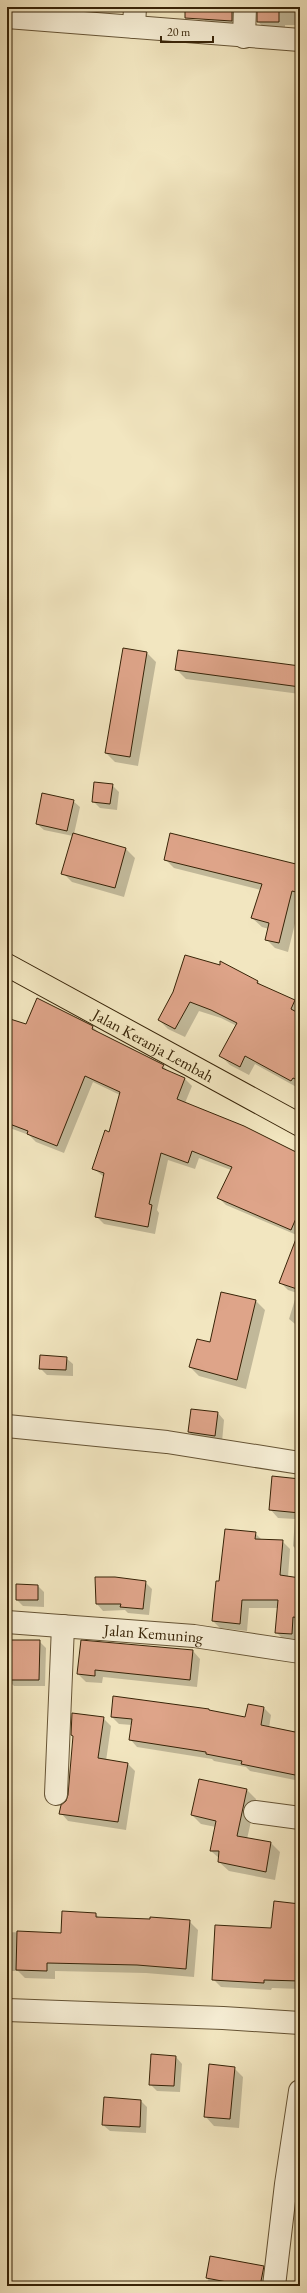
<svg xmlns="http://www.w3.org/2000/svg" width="307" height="2293" font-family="'EB Garamond',serif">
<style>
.shadow{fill:#0003}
.building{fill:#dea489;stroke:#372307}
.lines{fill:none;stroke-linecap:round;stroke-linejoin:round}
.minor-casing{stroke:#665435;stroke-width:24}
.major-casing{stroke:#372307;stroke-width:24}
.minor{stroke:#f7efd6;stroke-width:22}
.major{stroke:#f2e6c0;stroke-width:22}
.labels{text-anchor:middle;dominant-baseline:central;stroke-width:3.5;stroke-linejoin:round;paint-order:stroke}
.street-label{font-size:16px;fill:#372307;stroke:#f7efd6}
</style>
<rect width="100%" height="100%" fill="#f2e6c0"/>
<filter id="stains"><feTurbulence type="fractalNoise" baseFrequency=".005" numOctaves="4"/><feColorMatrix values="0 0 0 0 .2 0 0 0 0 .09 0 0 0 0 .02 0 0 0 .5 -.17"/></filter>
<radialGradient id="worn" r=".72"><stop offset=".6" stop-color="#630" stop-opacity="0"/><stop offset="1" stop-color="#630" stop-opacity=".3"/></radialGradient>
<path class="shadow" d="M204 7H241L238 27 210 25 203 19Z
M257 7H300V25H285V28H265L258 22Z
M147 653 156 662 138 766 115 762 106 753Z
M300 667V694L186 679 177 670Z
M112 785 119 792 117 810 100 808 93 801Z
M73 801 80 807 74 834 126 849 135 858 124 897 72 882 63 873 73 836 44 830 37 824Z
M165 859 300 866V903L288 952 275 948 266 939 269 929 262 927 252 918 261 890 174 868Z
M258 982 262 986 294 1001 300 1006V1089L255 1064 249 1075 230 1065 221 1056 237 1026 221 1018 199 1011 185 1037 168 1029 159 1020 174 992Z
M38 999 93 1027 100 1034 163 1066 170 1073 184 1078 192 1086 185 1103 298 1155 300 1150 299 1236 226 1205 219 1198 231 1170 199 1158 195 1169 168 1160 157 1210 159 1213 155 1234 104 1224 96 1216 104 1177 93 1168 109 1133 120 1095 93 1082 64 1153 36 1142 29 1135 7 1127V1019L27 1025Z
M300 1257V1328L289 1319 297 1293 288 1290 280 1282Z
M256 1301 265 1310 246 1389 199 1376 190 1367 211 1343Z
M66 1358 73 1364V1376L47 1375 40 1368Z
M218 1413 224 1420 222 1442 195 1439 189 1432Z
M300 1480V1553L293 1546 295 1519 278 1518 270 1509Z
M255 1533 262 1540 282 1541 290 1549 288 1577 300 1579 299 1641 284 1640 276 1632 278 1608H249L247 1631 220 1628 213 1621 220 1582Z
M96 1578 145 1582 152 1589 149 1615 128 1613 125 1610 103 1611 97 1604Z
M38 1586 44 1592V1607L23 1606 17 1600Z
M39 1641 46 1648 45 1686H14L7 1679Z
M82 1641 193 1651 200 1659 197 1687 103 1677 102 1683 86 1682 78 1674Z
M264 1708 271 1715 269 1728 300 1734V1781L250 1771 246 1767 214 1761 212 1759 137 1747 130 1739 132 1725 119 1724 112 1717 209 1710 246 1718Z
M103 1718 111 1726 106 1761 127 1763 135 1771 126 1830 68 1821 61 1813 69 1795 74 1737 72 1735Z
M200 1780 247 1790 256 1799 247 1839 271 1843 280 1852 275 1880 229 1871 219 1862 220 1859 211 1851 216 1827 201 1824 192 1815Z
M300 1905V1989L272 1988 271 1990 221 1987 213 1979Z
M96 1914 99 1918 189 1921 198 1930 194 1977 146 1973 55 1971V1979L25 1978 18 1971H7V1932L62 1934Z
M176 2057 182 2064 180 2092 157 2091 150 2084Z
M234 2068 243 2077 239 2128 214 2126 205 2116Z
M141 2101 147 2107 146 2133 110 2131 103 2125Z
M211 2258 263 2267 271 2275 269 2286H207Z"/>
<path class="building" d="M185 7H232V21L185 18Z
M257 7H279V22H257Z
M123 648 147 652 130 757 105 753Z
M178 650 300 666V687L175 670Z
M94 782 113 784 110 804 92 802Z
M42 793 74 800 67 831 36 824Z
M73 833 126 848 115 888 61 874Z
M170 833 300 865V893L292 891 279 943 265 940 269 923 251 918 262 884 164 860Z
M185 955 220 965V961L258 981 257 983 295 1000 291 1009 300 1014V1081L293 1078 291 1081 245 1056 240 1067 219 1056 237 1023 211 1010 190 1002 175 1029 158 1020 173 992Z
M37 998 93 1026 92 1029 164 1065 162 1068 185 1078 177 1099 244 1126 300 1154V1209L291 1230 217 1198 232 1167 192 1151 188 1163 161 1153 149 1204 152 1205 148 1227 95 1217 104 1173 92 1169 105 1130 109 1132 120 1092 85 1076 57 1146 27 1134 28 1131 7 1123V1018L26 1024Z
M299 1231H300V1290L279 1283Z
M221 1292 256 1300 237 1380 189 1367 197 1339 210 1342Z
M40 1355 67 1357 66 1370 39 1369Z
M191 1409 218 1412 215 1436 188 1432Z
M272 1476 300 1479V1513L269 1510Z
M225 1529 256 1532 255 1539 283 1540 280 1575 300 1578V1618L293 1617 292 1634 275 1633 278 1600H242L240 1624 212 1621 216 1581H219Z
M95 1577H115L146 1581 143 1609 120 1607 121 1604H96Z
M16 1584 38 1585V1600H16Z
M7 1640H40L39 1680H7Z
M81 1640 193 1650 190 1680 95 1670V1676L77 1674Z
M113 1696 209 1709V1710L245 1717 248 1704 264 1707 261 1725 300 1733V1776L241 1764 242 1761 206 1754V1752L129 1740 132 1719 111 1717Z
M72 1713 104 1717 98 1758 128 1763 118 1822 59 1814 61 1805 66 1801 68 1795 73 1736 71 1735Z
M199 1779 247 1789 237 1836 271 1842 266 1872 218 1862 219 1851H210L216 1821 191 1815Z
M274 1901 300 1904V1981L264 1980V1983L212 1980 215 1925 271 1928Z
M62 1911 96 1913V1917L150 1919V1917L190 1920 186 1969 137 1965 47 1963V1971L16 1970 17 1931 61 1933Z
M151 2054 176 2056 174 2086 149 2085Z
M209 2064 235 2067 230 2119 204 2117Z
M104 2097 141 2100 140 2127 102 2125Z
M210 2256 264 2266 260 2286H248L206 2278Z"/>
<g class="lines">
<g class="minor-casing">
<g id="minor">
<path d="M7 17 300 40"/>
<path d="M134 27 135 7"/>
<path d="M244 37 245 7"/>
<path d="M7 1426 167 1442 300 1463"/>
<path id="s1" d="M7 1622 194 1636 300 1652"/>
<path d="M56 1794 63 1626"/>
<path d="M255 1812 300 1818"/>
<path d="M7 2010 223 2018 300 2023"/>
<path d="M274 2286 286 2184 300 2091"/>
</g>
</g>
<g class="major-casing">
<g id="major">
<path id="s2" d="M7 965 300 1125"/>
</g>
</g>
<use href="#minor" class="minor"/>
<use href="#major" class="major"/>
</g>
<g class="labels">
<g class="street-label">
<text stroke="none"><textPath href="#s2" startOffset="167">Jalan Keranja Lembah</textPath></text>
<text stroke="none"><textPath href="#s1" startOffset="147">Jalan Kemuning</textPath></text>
</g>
</g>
<rect width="307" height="2293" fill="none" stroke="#f2e6c0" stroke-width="24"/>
<rect x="8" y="8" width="291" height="2277" fill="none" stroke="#372307" stroke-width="2"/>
<rect x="12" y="12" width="283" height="2269" fill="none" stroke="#372307"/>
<path d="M161 36v6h52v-6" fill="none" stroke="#372307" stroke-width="2"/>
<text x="167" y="36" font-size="12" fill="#372307" stroke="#f7efd6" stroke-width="3" paint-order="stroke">20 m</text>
<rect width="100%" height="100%" filter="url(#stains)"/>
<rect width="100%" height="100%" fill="url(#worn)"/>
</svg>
